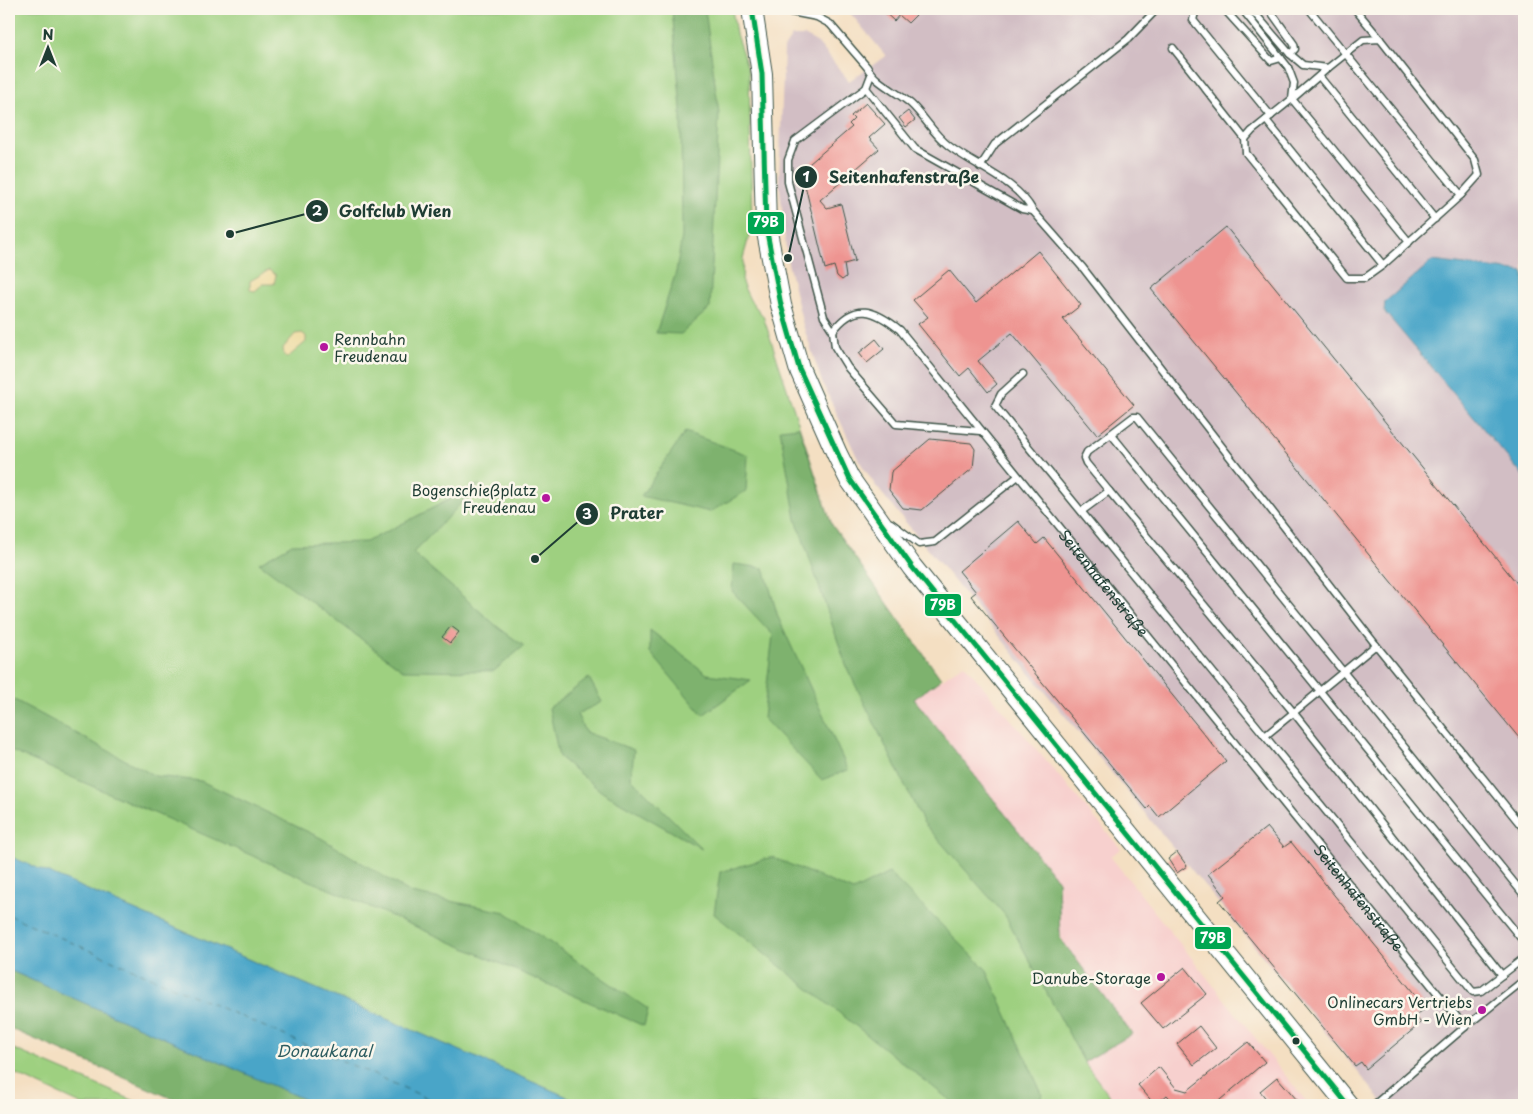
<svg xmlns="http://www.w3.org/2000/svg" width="1533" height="1114" font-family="'Playpen Sans',sans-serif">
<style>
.built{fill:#f7d0ce}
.industrial{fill:#d2bec4}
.green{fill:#9ed080;stroke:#5e865a}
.forest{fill:#7eb26e;stroke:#4e7851}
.sand{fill:#eeda9e;stroke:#868c69}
.water{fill:#4aa5c8;stroke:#34717e}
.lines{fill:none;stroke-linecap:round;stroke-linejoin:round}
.ferry{stroke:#2c5c60;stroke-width:1;stroke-dasharray:6 5;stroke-linecap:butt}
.building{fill:#ee9491}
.service-casing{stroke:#3f5549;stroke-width:9}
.primary-casing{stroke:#3f5549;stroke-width:22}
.service{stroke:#fff;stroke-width:6}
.primary{stroke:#fff;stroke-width:20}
.bus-1-casing{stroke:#fbf7ec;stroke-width:9}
.bus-1{stroke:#00a651;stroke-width:5}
.poi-dot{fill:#b5179e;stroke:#fbf7ec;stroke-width:2}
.bus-dot{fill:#1f3d34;stroke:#fbf7ec;stroke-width:2}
.labels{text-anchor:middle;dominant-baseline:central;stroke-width:5;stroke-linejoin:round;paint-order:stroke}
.poi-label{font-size:15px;fill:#1f3d34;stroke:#fbf7ec;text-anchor:end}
.street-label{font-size:15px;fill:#1f3d34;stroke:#fbf7ec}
.water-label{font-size:16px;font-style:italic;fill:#2c5c60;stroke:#fbf7ec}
.leader{fill:none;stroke:#1f3d34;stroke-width:2}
.callout-dot{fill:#1f3d34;stroke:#fbf7ec;stroke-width:2}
.mark-label{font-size:15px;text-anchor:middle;font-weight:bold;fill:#fff}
.callout-label{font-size:16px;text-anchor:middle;font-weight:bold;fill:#1f3d34;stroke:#fbf7ec;stroke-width:5;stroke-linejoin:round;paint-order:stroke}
.line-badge{stroke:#fbf7ec;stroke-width:2}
.badge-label{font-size:14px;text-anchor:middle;font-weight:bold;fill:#fff}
</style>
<rect width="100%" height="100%" fill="#fbf7ec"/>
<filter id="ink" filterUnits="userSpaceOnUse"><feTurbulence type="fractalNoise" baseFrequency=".02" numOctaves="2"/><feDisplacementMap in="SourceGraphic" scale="10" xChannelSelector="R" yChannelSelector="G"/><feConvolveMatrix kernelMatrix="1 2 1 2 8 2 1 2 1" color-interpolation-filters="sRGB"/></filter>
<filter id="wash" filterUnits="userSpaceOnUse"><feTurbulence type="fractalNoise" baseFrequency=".0096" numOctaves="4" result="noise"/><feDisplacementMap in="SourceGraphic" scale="20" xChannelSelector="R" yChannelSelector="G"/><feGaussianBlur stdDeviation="1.12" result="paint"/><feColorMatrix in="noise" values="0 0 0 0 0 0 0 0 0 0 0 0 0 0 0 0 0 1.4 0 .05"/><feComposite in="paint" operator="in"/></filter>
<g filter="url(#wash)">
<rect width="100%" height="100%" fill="#f4dfc2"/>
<path class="built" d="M964 664 1121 849 1110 856 1309 1105H1116L1084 1062 1131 1034 1060 938 1058 881 914 699Z"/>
<path class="industrial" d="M842 9H1524V272L1432 261 1384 311 1524 477V1105H1385L875 485 858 459 822 382 803 325 787 259 779 179 784 48 792 36H806L818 43 849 81 886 56 851 14Z"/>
<path class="green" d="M9 9H732L736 34 749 72 752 226 743 258 742 283 750 300 763 316 832 525 941 679 914 699 1058 881 1060 938 1132 1034 1084 1062 1116 1105H586L9 856Z
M9 1047 144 1105H83L9 1071Z"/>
<path class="forest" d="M672 9H705L719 113 710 308 681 334 656 333 676 272 682 236 681 109Z
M799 427 832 525 941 679 914 699 1058 881 1060 938 1132 1034 1084 1062 1005 915 923 822 847 668 796 519 780 429Z
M685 432 748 455 746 491 710 512 641 496Z
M480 484 413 553 499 628 524 646 494 671 403 670 259 563 292 544 366 542Z
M734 564 764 568 778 617 848 770 822 780 763 718 773 635 732 591Z
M650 630 707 674 751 680 703 715 650 652Z
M589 678 602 702 577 714 585 732 634 750 631 778 702 849 602 792 559 757 549 708Z
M9 697 155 776 201 781 321 838 411 893 505 912 648 1009 644 1026 9 750Z
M772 857 853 891 889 873 986 969 1042 1094 1040 1105H956L714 914 720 872Z
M9 970 317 1105H187L9 1028Z"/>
<path class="sand" d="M269 270 276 275 274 284H263L255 291 250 290V281Z
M302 333 306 336V342L287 358 284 356 283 348 295 334Z"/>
<path class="water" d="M1432 261 1524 272V477L1384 311 1385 302Z
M9 856 586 1105H317L9 970Z"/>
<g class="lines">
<path class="ferry" d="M9 915 443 1105"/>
</g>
<g id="blocks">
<path class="building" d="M881 9H922L908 23 899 15 894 21Z
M866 103 885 124 869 138 879 149 820 200 827 208 841 204 855 261 844 264 846 277 842 280 837 276 834 266 825 269 804 181 800 176 802 170 852 127 849 124 854 119 851 116Z
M908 111 915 120 906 127 899 118Z
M1226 227 1524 592V744L1151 289Z
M1038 251 1081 305 1063 319 1134 405 1097 435 1012 333 978 361 997 384 988 392 969 368 960 376 918 324 928 317 913 300 949 270 976 303Z
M876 339 884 349 867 363 859 353Z
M930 439 971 443 975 449 973 468 922 510 903 508 889 490 891 472Z
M1018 521 1037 544 1044 538 1226 761 1159 817 1150 806 1147 809 971 596 976 592 959 571Z
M451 626 459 632 450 643 442 637Z
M1267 827 1284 847 1291 842 1426 1008 1415 1016 1421 1023 1366 1069 1361 1062 1355 1066 1219 901 1225 896 1208 874Z
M1177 852 1187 866 1177 873 1168 859Z
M1185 967 1207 994 1163 1029 1141 1003Z
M1199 1026 1216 1048 1194 1065 1177 1044Z
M1248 1042 1265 1062 1214 1105H1176L1167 1095 1155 1105 1138 1085 1159 1067 1176 1088 1187 1091Z
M1277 1077 1298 1101 1293 1105H1271L1260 1091Z"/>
</g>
</g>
<g filter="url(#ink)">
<use href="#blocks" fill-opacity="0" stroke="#3f5549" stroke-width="1"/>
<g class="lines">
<g class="service-casing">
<g id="service">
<path d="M776 9 817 17 830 24 867 67C876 84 897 91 911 104 925 117 933 134 949 146 976 167 1016 180 1033 211L1083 268 1376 645 1524 829"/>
<path d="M1196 9 1193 20 1271 116"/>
<path d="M1224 9 1271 61 1281 58"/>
<path d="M1242 9 1288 67 1294 83 1292 99 1252 131 1245 139 1246 153 1347 278H1365L1383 265 1461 195 1479 175 1475 160 1380 39 1363 40 1328 68 1303 65 1290 54 1251 9"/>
<path d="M1269 9 1294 44 1295 49 1290 54"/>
<path d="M1309 9 1461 195"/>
<path d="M1355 9 1380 39"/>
<path d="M1173 48 1245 139"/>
<path d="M1328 68 1292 99 1409 242"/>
<path id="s1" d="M871 75 866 88 795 141 788 160V182L824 317 833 331C855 301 875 310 900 330L1465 1027 1374 1105"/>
<path d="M1319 76 1435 219"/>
<path d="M866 88 915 149 1022 209 1033 211"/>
<path d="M1266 120 1383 265"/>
<path d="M980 167 995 144 1128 39 1157 9"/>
<path d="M833 331 835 347 848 368 896 424 980 431"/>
<path d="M1023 374 1001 394 995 406 1265 736 1376 645"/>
<path d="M1111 434 1524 942"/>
<path d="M1109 491 1294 713 1502 975"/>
<path d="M1082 511 1109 491 1086 463 1084 458 1087 452 1133 417H1137L1524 895"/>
<path d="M891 523 919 544 935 542 1017 477"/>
<path d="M1265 736 1473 992 1481 991 1524 958"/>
<path d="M1465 1027 1524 980"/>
</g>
</g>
<g class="primary-casing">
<path id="primary" d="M752 9 762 74 766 227 781 305 799 368 837 454 849 478 912 567 1348 1105"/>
</g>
<use href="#service" class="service"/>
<use href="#primary" class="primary"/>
<g class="bus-1-casing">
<path id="bus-1" d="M752 9 762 74 766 227 781 305 799 368 849 478 912 567 1348 1105"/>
</g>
<use href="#bus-1" class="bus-1"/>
</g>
</g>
<g class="poi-dot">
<circle cx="324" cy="347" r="5"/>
<circle cx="546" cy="498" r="5"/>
<circle cx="1161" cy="977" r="5"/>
<circle cx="1482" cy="1010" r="5"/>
</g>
<circle class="bus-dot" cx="1296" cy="1041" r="4.5"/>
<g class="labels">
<g class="poi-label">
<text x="334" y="338" text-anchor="start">Rennbahn<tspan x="334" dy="17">Freudenau</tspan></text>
<text x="536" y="489">Bogenschießplatz<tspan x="536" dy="17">Freudenau</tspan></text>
<text x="1151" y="977">Danube-Storage</text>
<text x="1472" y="1001">Onlinecars Vertriebs<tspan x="1472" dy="17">GmbH - Wien</tspan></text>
</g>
<g class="street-label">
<text stroke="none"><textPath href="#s1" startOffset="705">Seitenhafenstraße</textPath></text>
<text stroke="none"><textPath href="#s1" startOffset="1110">Seitenhafenstraße</textPath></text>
</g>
<g class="water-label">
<text x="324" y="1050">Donaukanal</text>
</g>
</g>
<path class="leader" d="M788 258L806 177M230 234L317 211M535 559L587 514"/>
<g class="callout-dot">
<circle cx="788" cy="258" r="5"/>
<circle cx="230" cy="234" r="5"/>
<circle cx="535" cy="559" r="5"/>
<circle cx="806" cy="177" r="12"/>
<circle cx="317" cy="211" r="12"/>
<circle cx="587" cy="514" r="12"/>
</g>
<g class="mark-label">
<text x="806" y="182">1</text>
<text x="317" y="216">2</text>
<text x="587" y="519">3</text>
</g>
<g class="callout-label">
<text x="904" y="183">Seitenhafenstraße</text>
<text x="395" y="217">Golfclub Wien</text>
<text x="637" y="519">Prater</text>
</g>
<g class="line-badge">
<rect x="747" y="211" width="38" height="24" rx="5" fill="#00a651"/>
<rect x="924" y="593" width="38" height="24" rx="5" fill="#00a651"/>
<rect x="1194" y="926" width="38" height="24" rx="5" fill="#00a651"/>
</g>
<g class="badge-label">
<text x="766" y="227">79B</text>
<text x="943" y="610">79B</text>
<text x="1213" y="943">79B</text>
</g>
<rect width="1533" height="1114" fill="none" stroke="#fbf7ec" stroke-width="30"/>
<g transform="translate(48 48)" stroke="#fbf7ec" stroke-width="4" paint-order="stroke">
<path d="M0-4L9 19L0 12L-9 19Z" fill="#1f3d34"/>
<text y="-8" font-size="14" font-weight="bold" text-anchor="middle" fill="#1f3d34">N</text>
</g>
</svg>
